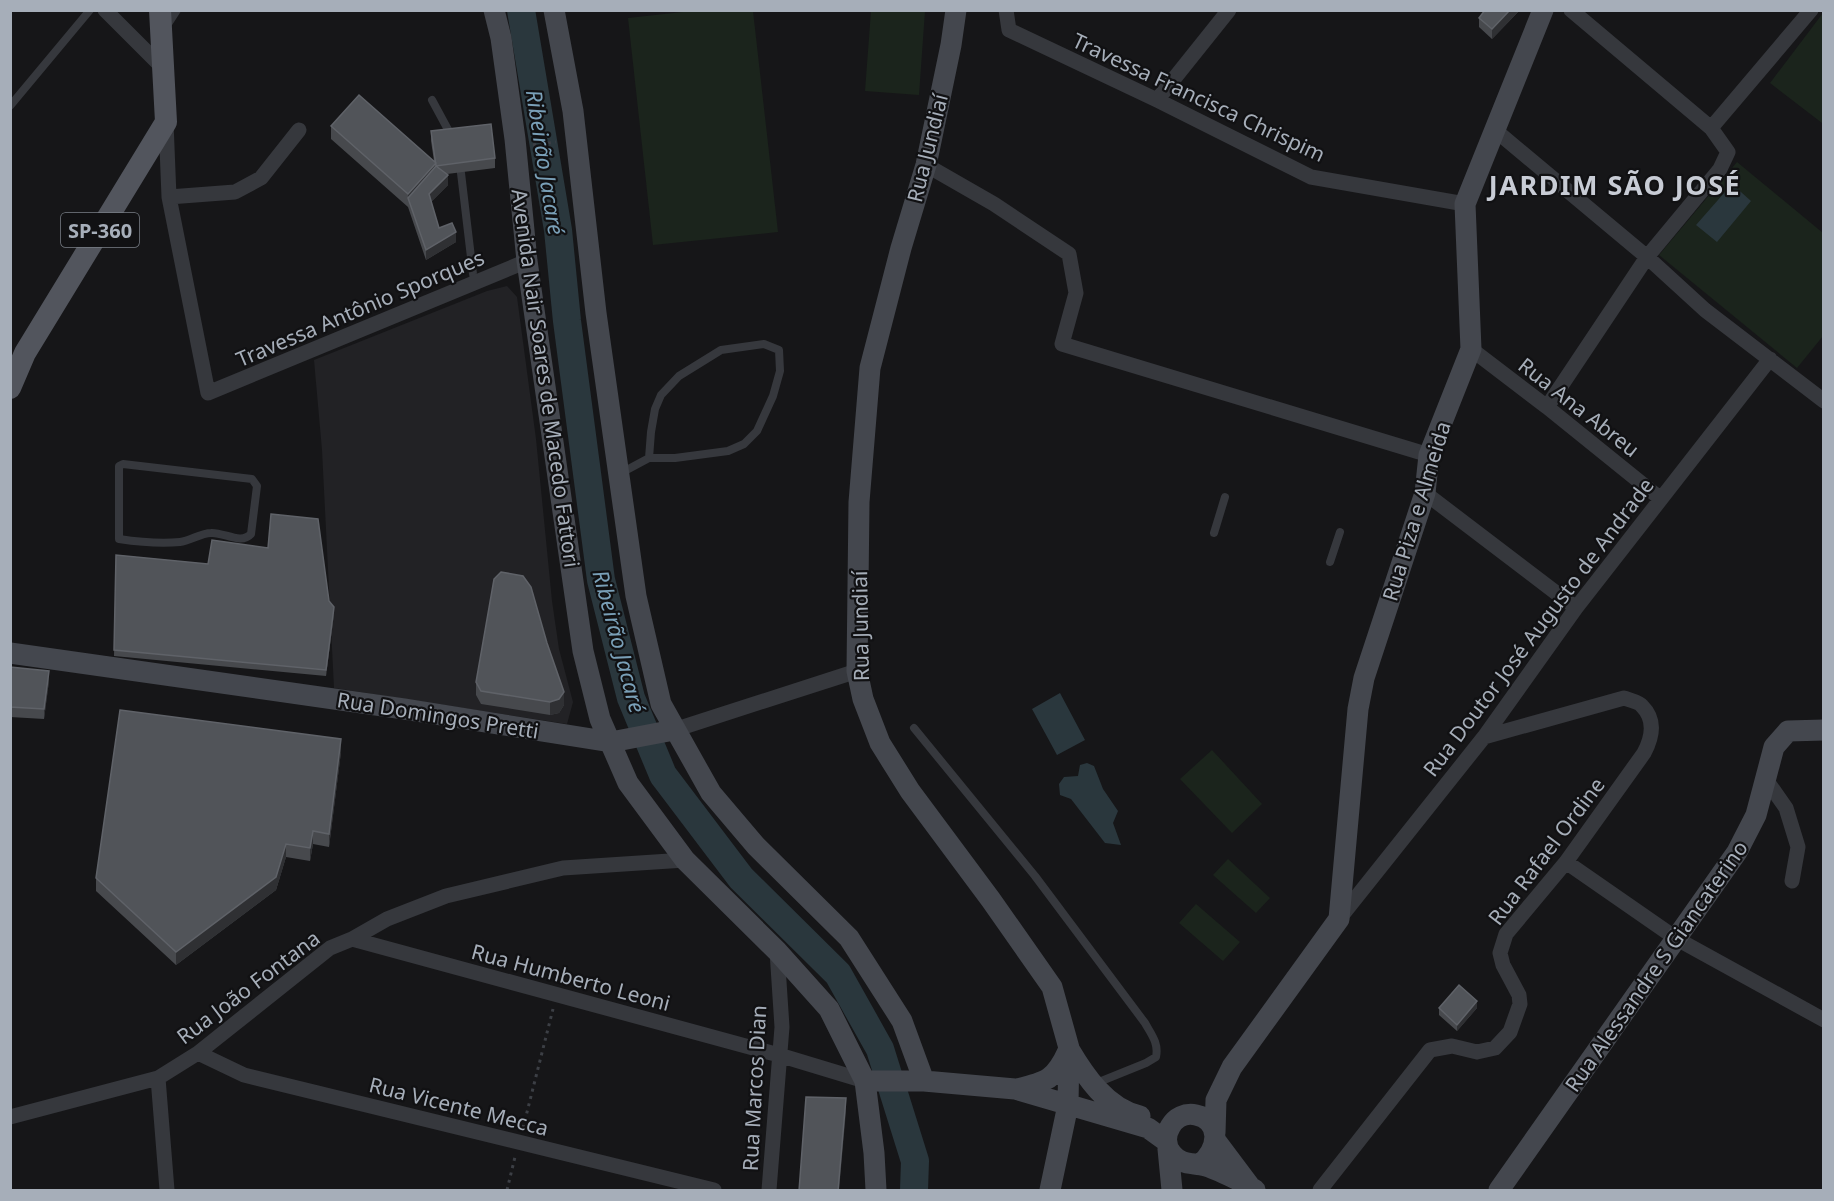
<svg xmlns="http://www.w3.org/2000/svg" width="1834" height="1201" font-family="'Noto Sans',sans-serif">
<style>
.built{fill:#222225}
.green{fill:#1b241c}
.water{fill:#2a373d}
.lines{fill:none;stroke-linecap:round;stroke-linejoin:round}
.river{stroke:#2a373d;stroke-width:28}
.path{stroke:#3c3f45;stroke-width:3;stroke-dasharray:3 4.5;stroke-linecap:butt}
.lane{stroke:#36383d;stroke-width:8}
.street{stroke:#36383d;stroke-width:15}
.secondary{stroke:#44474e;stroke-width:21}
.primary{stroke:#52555d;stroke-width:22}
.wall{fill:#47494d}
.shaded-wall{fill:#2f3033}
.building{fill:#515459;stroke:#5f6268;stroke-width:1.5}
.labels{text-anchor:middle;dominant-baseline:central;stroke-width:4.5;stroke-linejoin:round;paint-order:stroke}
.shield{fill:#111113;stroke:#797f87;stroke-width:1.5}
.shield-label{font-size:20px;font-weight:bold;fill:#a6aeb9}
.street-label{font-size:21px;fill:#a6aeb9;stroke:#111113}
.water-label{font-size:22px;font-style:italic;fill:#7aa0b8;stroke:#111113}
.district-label{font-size:27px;font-weight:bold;letter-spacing:1.5px;fill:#c8ccd5;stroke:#111113}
</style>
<rect width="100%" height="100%" fill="#161618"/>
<path class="built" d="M507 286 517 297 536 439 552 601 559 649 573 702 567 724 334 688 322 450 314 360 487 291Z"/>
<path class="green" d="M701 10 753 11 778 232 653 245 628 18Z
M871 11H925L919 95 865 91Z
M1823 13 1824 121 1822 123 1770 83Z
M1737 162 1823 233V336L1797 368 1659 255Z
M1212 750 1262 804 1232 833 1180 779Z
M1228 859 1270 898 1256 913 1213 875Z
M1196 904 1240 942 1223 961 1179 923Z"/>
<path class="water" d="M1732 184 1751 201 1717 242 1696 225Z
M1060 693 1085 740 1057 755 1032 709Z
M1087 763 1094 766 1103 789 1118 811 1113 823 1121 845 1105 843 1071 799 1060 795 1059 784 1064 777 1078 776 1080 765Z"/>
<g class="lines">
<path class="river" d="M521 10 558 230 567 321 601 580 631 698 663 775 741 878 838 974 880 1049 915 1161 914 1190"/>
<path class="path" d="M533 145 556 142
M523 1128 553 1009
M507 1190 515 1157"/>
<path class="lane" d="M166 27 177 10
M432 100 452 137
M10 106 90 10
M461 173 473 274 475 283
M123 464 252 479 257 486 251 534C241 545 224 532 211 533 201 533 190 541 180 542 160 544 139 542 119 539V466Z
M621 473 649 458H675L728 451 744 444 757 431 773 396 780 371 779 350 764 344 721 350 679 376 661 395 655 409 651 432 649 458
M1214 533 1225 497
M1330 562 1340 532
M914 728 1035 876 1145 1023C1151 1034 1159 1043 1156 1057L1146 1063 1094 1084"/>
<path class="street" d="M105 10 162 67
M1006 10 1009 30 1157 100 1311 177 1465 204
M1157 100 1229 10
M166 122 169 197 208 393 527 261
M1711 128 1811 10
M1495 130 1647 257 1705 310 1824 401
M926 165 994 204 1069 254 1076 293 1062 344 1429 455
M169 197 235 192 261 178 299 130
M1471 349 1547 407 1661 499
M1547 407 1647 257 1720 169 1728 152 1711 128 1571 10
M1425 493 1576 608
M674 730 857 671
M1767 781 1786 808 1798 847 1792 881
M1566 862 1677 939 1824 1020
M1339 919 1484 737 1576 608 1770 359
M352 939 779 1055 865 1081
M198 1053 244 1075 714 1190
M158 1078 167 1190
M10 1117 158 1078 198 1053 330 948 352 939 387 919 446 896 563 868 685 860
M769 1190 782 1027 777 951
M1320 1190 1430 1050 1452 1046 1477 1052 1495 1048 1510 1032 1520 1004 1519 995 1503 965 1500 953 1506 934 1566 862 1644 753C1652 738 1656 720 1642 706 1639 702 1629 700 1624 698L1484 737"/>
<path class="secondary" d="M494 10 501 38 515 139 527 261 583 651 600 719 628 783 685 860 777 951 829 1009 865 1081 874 1153 876 1190
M554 10 573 111 596 313 636 596 661 704 711 793 756 846 849 938 902 1021 924 1081
M956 10 951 45 926 165 901 248 870 368 859 502 857 671 863 699 880 743 910 791 991 900 1052 987 1069 1048 1068 1105 1050 1190
M10 653 404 709 611 742 674 730
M1069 1049C1085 1076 1107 1109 1140 1116
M865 1081H924L1015 1089 1148 1128 1166 1141
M1017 1089C1046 1082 1055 1080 1068 1051
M1215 1133 1216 1100 1232 1067 1339 919 1358 709 1364 678 1425 493 1429 455 1471 349 1465 204 1543 10
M1216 1141 1249 1185
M1168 1149 1172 1190
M1200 1164C1218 1151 1223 1121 1196 1115 1174 1110 1158 1137 1172 1154 1180 1164 1190 1163 1201 1165 1211 1166 1247 1184 1255 1190
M1499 1190 1737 852 1756 815 1774 747 1788 731 1824 730"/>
<path class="primary" d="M10 388 25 353 166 122 160 10"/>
</g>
<path class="wall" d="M1520 10 1492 39 1479 27V18Z
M331 126 434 161 431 141V131L495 158V168L447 174 448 185 431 202 439 228 456 242 426 260 408 207 331 139Z
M268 548 329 601 334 614 326 676 114 656 116 555 208 564Z
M10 667 49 681 44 719 10 717Z
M476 682 564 705 559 713 550 715 481 704 476 695Z
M341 752 329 847 313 844 310 861 286 857 276 890 176 965 96 891V878Z
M1439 1008H1477L1457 1031 1439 1015Z"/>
<path class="shaded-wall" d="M1510 10H1520L1492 39V29Z
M436 163V176L408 198V194Z
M448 175V185L429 204V194Z
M456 232V242L426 260V250Z
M334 607V614L326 676V670Z
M49 671V681L44 719V709Z
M564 692V705L559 713 550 715V702Z
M341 739V752L329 847V834Z
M313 831V844L310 861V848Z
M286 844V857L276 890 176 965V952Z
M1477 1001V1008L1457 1031V1025Z
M846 1098V1112L839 1191H838Z"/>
<path class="building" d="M1485 10H1510L1492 29 1479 18Z
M359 95 436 163 408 194 331 126Z
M491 124 495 158 436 166 431 131Z
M436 166 448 175 429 194 439 228 452 223 456 232 426 250 408 198Z
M271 514 318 519 329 601 334 607 326 670 114 650 116 555 208 564 212 540 268 548Z
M501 572 523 576 531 587 547 643 564 692 559 699 550 702 481 691 476 682 494 579Z
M10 667 49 671 44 709 10 707Z
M120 710 341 739 329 834 313 831 310 848 286 844 276 877 176 952 96 878Z
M1459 985 1477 1001 1457 1025 1439 1008Z
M806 1097 846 1098 838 1191H799Z"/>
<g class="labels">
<rect class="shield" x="61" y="213" width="78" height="34" rx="4.5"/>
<g class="shield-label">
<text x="100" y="230">SP-360</text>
</g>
<g class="street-label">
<text transform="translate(1199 97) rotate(25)">Travessa Francisca Chrispim</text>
<text transform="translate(927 148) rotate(-76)">Rua Jundiaí</text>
<text transform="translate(360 308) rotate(-23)">Travessa Antônio Sporques</text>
<text transform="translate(546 378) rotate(82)">Avenida Nair Soares de Macedo Fattori</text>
<text transform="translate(1579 407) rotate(38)">Rua Ana Abreu</text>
<text transform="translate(1416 511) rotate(-73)">Rua Piza e Almeida</text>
<text transform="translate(860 626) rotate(-91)">Rua Jundiaí</text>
<text transform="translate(1538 627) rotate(-53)">Rua Doutor José Augusto de Andrade</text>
<text transform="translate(438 715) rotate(9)">Rua Domingos Pretti</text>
<text transform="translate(1546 851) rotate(-53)">Rua Rafael Ordine</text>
<text transform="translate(1656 966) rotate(-55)">Rua Alessandre S Giancaterino</text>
<text transform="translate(571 977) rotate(15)">Rua Humberto Leoni</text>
<text transform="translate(248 987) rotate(-37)">Rua João Fontana</text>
<text transform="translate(754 1088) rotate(-87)">Rua Marcos Dian</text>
<text transform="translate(459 1106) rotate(14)">Rua Vicente Mecca</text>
</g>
<g class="water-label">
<text transform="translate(546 162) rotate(81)">Ribeirão Jacaré</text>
<text transform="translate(620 641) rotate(75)">Ribeirão Jacaré</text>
</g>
<g class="district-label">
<text x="1615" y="184">JARDIM SÃO JOSÉ</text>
</g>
</g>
<rect width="1834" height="1201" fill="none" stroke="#a6aeb9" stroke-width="24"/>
</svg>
